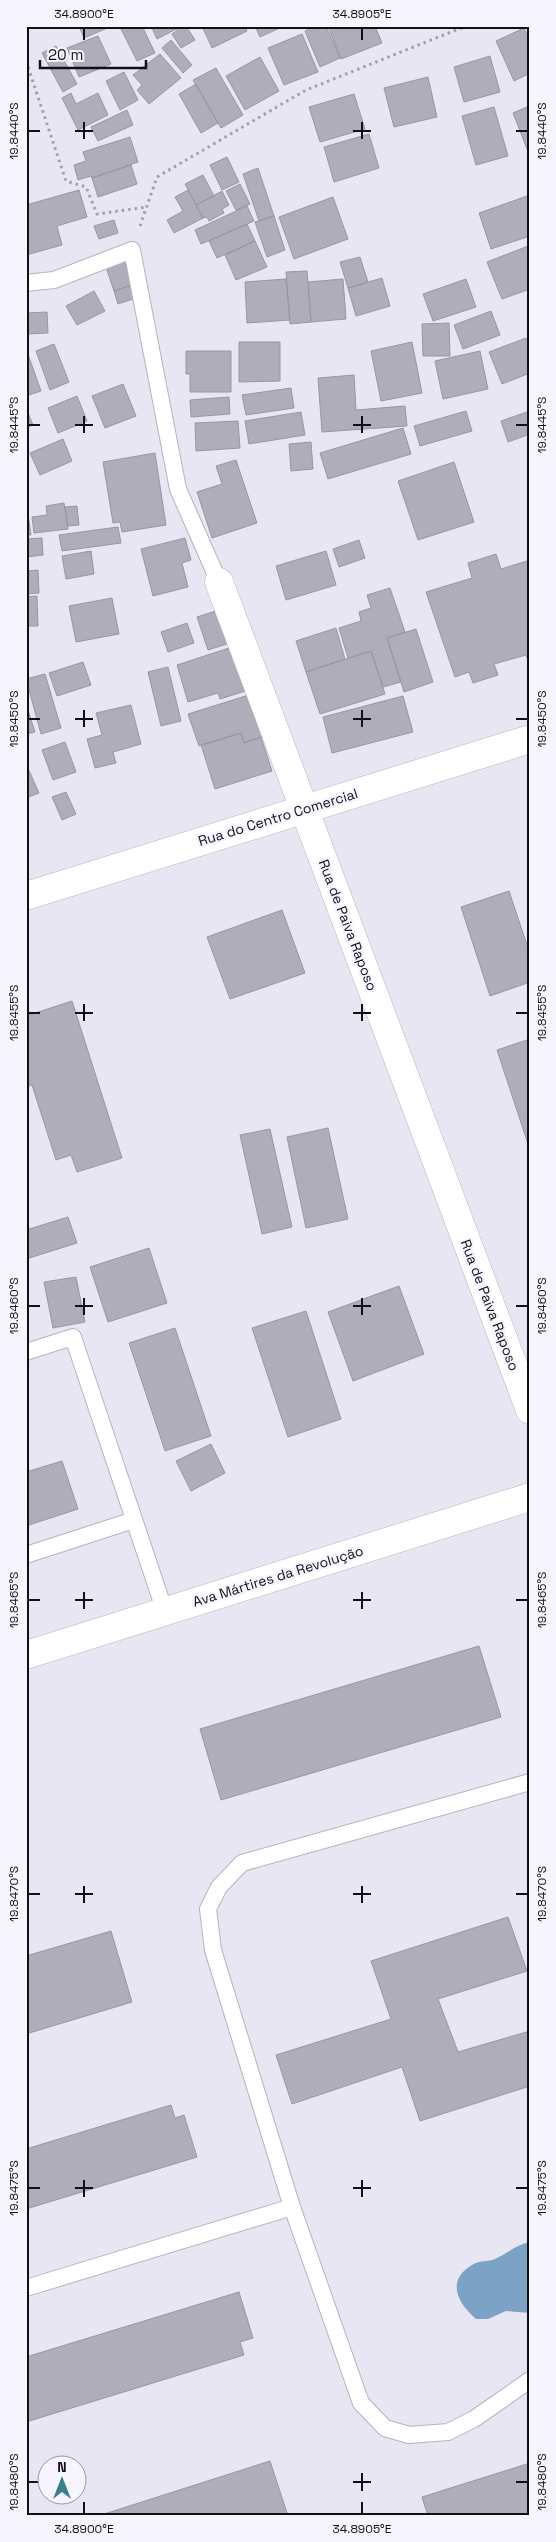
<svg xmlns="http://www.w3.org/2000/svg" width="556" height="2542" font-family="'Space Grotesk',sans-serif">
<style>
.water{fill:#7ca3c6}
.building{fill:#afadb9;stroke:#9896a2}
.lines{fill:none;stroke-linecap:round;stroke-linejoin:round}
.lane-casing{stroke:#b5b3bf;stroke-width:18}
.street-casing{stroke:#b5b3bf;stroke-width:29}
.secondary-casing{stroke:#b5b3bf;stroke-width:29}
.path{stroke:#a29fa9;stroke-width:3;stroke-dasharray:2.5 4;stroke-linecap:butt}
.lane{stroke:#fff;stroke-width:16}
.street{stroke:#fff;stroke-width:28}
.secondary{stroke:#fff;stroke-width:28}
.ticks{fill:none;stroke:#111014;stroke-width:2}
.labels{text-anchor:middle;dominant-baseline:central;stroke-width:5;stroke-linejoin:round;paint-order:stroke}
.street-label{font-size:14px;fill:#111014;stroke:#f6f4ff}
.neatline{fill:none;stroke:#111014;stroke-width:2}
.ticks-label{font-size:12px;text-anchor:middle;fill:#111014}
</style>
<rect width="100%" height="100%" fill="#e9e6f3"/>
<path class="water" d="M530 2242V2313L506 2311 488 2319H476C457 2303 446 2280 472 2265 479 2260 488 2262 495 2259 509 2253 513 2246 530 2242Z"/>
<path class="building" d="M79 26H112L84 38Z
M127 26H142L155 53 137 61 121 29Z
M151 26H182L157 39Z
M183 26H186L195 40 181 48 172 34Z
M202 26H245L247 31 212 48Z
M255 26H284L260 37Z
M317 26H326L340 58 320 67 305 31Z
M328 26H375L382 43 341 59Z
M524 28 530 40V73L514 81 496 41Z
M302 34 318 72 284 85 268 48Z
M98 36 111 64 79 77 67 48Z
M171 40 192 65 183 73 162 48Z
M56 46 77 84 63 92 42 53Z
M160 54 181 78 149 104 137 90 142 85 133 75Z
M490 56 500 92 464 102 454 67Z
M260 57 279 91 245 110 226 76Z
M216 68 243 115 221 128 193 80Z
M124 72 138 100 120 110 106 81Z
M428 77 437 117 394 127 384 88Z
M196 84 218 123 201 133 179 94Z
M71 93 76 104 98 93 108 115 78 130 62 98Z
M354 94 365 129 320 142 309 107Z
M529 106 530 153 529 154 513 113Z
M494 107 508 156 476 165 462 116Z
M127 110 133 125 98 141 91 127Z
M369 134 379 168 334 182 324 147Z
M130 137 138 162 92 178 91 176 78 180 74 165 86 161 83 152Z
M227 157 239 182 222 190 210 165Z
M131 165 137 184 98 197 92 178Z
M258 168 274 216 259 221 243 174Z
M203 175 214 196 196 205 185 184Z
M240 184 250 204 236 210 226 191Z
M79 190 87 217 57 226 62 245 26 255V205Z
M188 190 203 218 174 233 167 220 183 211 175 197Z
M222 191 229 205 222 209 224 213 209 221 207 217 203 218 196 205Z
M530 195V236L491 249 479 213Z
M333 197 348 239 294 259 279 217Z
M247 206 254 221 201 244 195 230Z
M274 216 285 250 267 257 255 222Z
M114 220 118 233 99 239 94 226Z
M247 224 255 241 217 258 209 241Z
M255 241 267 267 236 280 225 255Z
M528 246 530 289 502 299 487 262Z
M360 257 368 282 348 288 340 262Z
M124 261 132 285 114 291 106 267Z
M307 271 311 322 290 324 286 272Z
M382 278 390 306 356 316 348 288Z
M286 279 290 320 247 323 245 282Z
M343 279 346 319 311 322 308 282Z
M466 279 476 307 433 321 423 294Z
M132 285 136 298 118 304 114 291Z
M94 291 105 311 77 325 66 306Z
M491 311 500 335 463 349 454 325Z
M47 312 48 333 26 334V313Z
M449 323 450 356H423L422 324Z
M526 338 530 348V373L502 384 489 352Z
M239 342H280V381L239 382Z
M412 342 422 393 381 401 371 351Z
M54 344 69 382 50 390 36 351Z
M186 351H231V392H190V374H186Z
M480 351 488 389 443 399 435 361Z
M29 357 41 391 26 396V358Z
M354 375 356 410 405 406 407 426 322 432 318 378Z
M123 384 136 416 105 428 92 396Z
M291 388 294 408 246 415 242 395Z
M77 396 87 421 58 433 48 408Z
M229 397 230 414 191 417 190 400Z
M26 408 33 425 26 428Z
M466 411 472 431 420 446 414 426Z
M530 411V434L508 442 501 421Z
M301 412 305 435 249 444 245 421Z
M238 421 240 448 196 451 195 423Z
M403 428 411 454 328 479 320 453Z
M63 439 72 461 40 475 30 453Z
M311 442 313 469 291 471 289 444Z
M155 453 166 525 122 532 120 522 113 523 103 462Z
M236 460 257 523 212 538 197 492 222 484 216 466Z
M454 462 474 522 418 540 398 481Z
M26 500 31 535H26Z
M64 503 68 529 34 533 32 517 47 515 46 506Z
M77 506 79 525 68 526 65 507Z
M118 527 121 543 62 551 59 535Z
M42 538 43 555 26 557V539Z
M185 538 191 560 182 563 188 587 153 596 141 549Z
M359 540 365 558 339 567 333 549Z
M91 551 94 574 66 579 62 556Z
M326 551 336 585 286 600 276 566Z
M496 554 501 569 530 560V665L526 655 494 664 498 675 473 683 469 672 455 677 426 592 472 578 468 563Z
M38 570 39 593 26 594V571Z
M390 588 405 632 387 638 401 682 383 687 371 651 348 658 339 628 361 621 359 612 371 608 367 595Z
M37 596 38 626H26V597Z
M112 598 119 634 76 642 69 606Z
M219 610 230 643 208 650 197 617Z
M187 623 194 643 168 652 161 632Z
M336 628 345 659 306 672 296 641Z
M416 629 433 682 404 692 387 638Z
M238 645 252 689 220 699 218 693 188 702 177 665Z
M371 651 385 694 320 714 306 672Z
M83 662 91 685 57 696 49 673Z
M168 667 181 721 161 726 148 672Z
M45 674 61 728 41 734 26 679Z
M255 693 268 735 244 743 241 733 199 746 188 714Z
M403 696 413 732 332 753 323 717Z
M131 705 141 744 113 752 116 763 95 768 87 739 102 735 96 713Z
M27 707 35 732 26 734V708Z
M241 733 244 743 261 737 272 771 215 789 201 745Z
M65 742 76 772 53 780 42 750Z
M26 764 39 793 26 798Z
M66 792 76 814 62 820 52 797Z
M509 891 530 954V982L490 996 461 907Z
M282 910 305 973 230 999 207 937Z
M72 1001 122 1158 77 1172 71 1155 56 1160 32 1085 26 1087V1016Z
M530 1039V1150L497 1050Z
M328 1128 348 1219 306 1228 287 1137Z
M270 1129 292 1227 262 1234 240 1135Z
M68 1217 77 1243 26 1259V1230Z
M149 1248 167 1303 108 1322 90 1267Z
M76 1277 85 1322 53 1328 44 1282Z
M399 1286 424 1354 353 1381 328 1312Z
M306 1311 341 1419 288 1437 252 1328Z
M175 1328 211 1436 165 1451 129 1343Z
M211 1444 225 1473 191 1491 176 1461Z
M62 1461 78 1509 26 1526V1472Z
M479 1646 501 1717 221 1800 200 1729Z
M508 1917 527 1971 438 1999 458 2052 530 2031V2086L420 2121 402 2067 292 2104 276 2055 391 2019 371 1961Z
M111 1931 132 2002 26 2034V1956Z
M171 2105 175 2118 184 2115 197 2157 26 2209V2149Z
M239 2292 253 2338 240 2342 244 2355 26 2422V2357Z
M270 2461 288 2516H98Z
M530 2463V2516H428L422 2497Z"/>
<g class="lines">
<g class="lane-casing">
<path id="lane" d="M26 283 54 280 132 250 178 489 219 582
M26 1352 73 1337 165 1612
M26 1555 134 1520
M530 1782 242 1863 219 1887 208 1909 213 1950 292 2207 361 2403 385 2428 409 2435 448 2432 474 2419 530 2380
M26 2288 292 2207"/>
</g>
<g class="street-casing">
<path id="street" d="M219 582 530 1410
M26 896 530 739"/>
</g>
<g class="secondary-casing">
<path id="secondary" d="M26 1655 530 1497"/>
</g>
<path class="path" d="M26 61 66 181 86 187 97 214 147 207
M140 226 157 177 306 90 466 26"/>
<use href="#lane" class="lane"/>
<use href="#street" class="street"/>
<use href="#secondary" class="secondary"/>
</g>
<path class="ticks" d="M84 28V40M362 28V40M84 122V139M362 122V139M28 131H40M75 131H93M353 131H371M516 131H528M84 416V433M362 416V433M28 425H40M75 425H93M353 425H371M516 425H528M84 710V727M362 710V727M28 719H40M75 719H93M353 719H371M516 719H528M84 1004V1021M362 1004V1021M28 1013H40M75 1013H93M353 1013H371M516 1013H528M84 1298V1315M362 1298V1315M28 1306H40M75 1306H93M353 1306H371M516 1306H528M84 1592V1609M362 1592V1609M28 1600H40M75 1600H93M353 1600H371M516 1600H528M84 1886V1903M362 1886V1903M28 1894H40M75 1894H93M353 1894H371M516 1894H528M84 2180V2197M362 2180V2197M28 2188H40M75 2188H93M353 2188H371M516 2188H528M362 2473V2491M28 2482H40M353 2482H371M516 2482H528M84 2502V2514M362 2502V2514"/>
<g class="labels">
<g class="street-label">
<text transform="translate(278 817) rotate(-17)">Rua do Centro Comercial</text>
<text transform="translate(348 925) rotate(69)">Rua de Paiva Raposo</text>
<text transform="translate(490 1305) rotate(69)">Rua de Paiva Raposo</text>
<text transform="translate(278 1576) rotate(-17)">Ava Mártires da Revolução</text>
</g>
</g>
<rect width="556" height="2542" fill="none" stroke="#f6f4ff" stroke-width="55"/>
<g transform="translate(62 2480)"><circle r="24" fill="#f6f4ff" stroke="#9a99a1"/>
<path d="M0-4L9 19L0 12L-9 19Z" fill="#3b808d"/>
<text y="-8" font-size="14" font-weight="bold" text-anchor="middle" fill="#111014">N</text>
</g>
<path d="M40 60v8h106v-8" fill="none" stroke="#111014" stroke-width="2.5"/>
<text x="48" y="60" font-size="15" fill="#111014" stroke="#f6f4ff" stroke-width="4" paint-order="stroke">20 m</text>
<rect x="28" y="28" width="500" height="2486" class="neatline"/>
<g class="ticks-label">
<text x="84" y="18">34.8900°E</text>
<text x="362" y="18">34.8905°E</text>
<text transform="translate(14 131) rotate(-90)" y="4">19.8440°S</text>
<text transform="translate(542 131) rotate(-90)" y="4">19.8440°S</text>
<text transform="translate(14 425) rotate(-90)" y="4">19.8445°S</text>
<text transform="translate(542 425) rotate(-90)" y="4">19.8445°S</text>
<text transform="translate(14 719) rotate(-90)" y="4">19.8450°S</text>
<text transform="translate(542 719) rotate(-90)" y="4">19.8450°S</text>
<text transform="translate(14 1013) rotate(-90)" y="4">19.8455°S</text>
<text transform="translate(542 1013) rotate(-90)" y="4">19.8455°S</text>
<text transform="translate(14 1306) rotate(-90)" y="4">19.8460°S</text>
<text transform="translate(542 1306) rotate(-90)" y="4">19.8460°S</text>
<text transform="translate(14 1600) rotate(-90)" y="4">19.8465°S</text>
<text transform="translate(542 1600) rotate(-90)" y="4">19.8465°S</text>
<text transform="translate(14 1894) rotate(-90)" y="4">19.8470°S</text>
<text transform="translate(542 1894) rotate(-90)" y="4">19.8470°S</text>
<text transform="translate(14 2188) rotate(-90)" y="4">19.8475°S</text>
<text transform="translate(542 2188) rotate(-90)" y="4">19.8475°S</text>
<text transform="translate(14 2482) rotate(-90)" y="4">19.8480°S</text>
<text transform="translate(542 2482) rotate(-90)" y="4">19.8480°S</text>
<text x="84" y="2533">34.8900°E</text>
<text x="362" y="2533">34.8905°E</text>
</g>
</svg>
